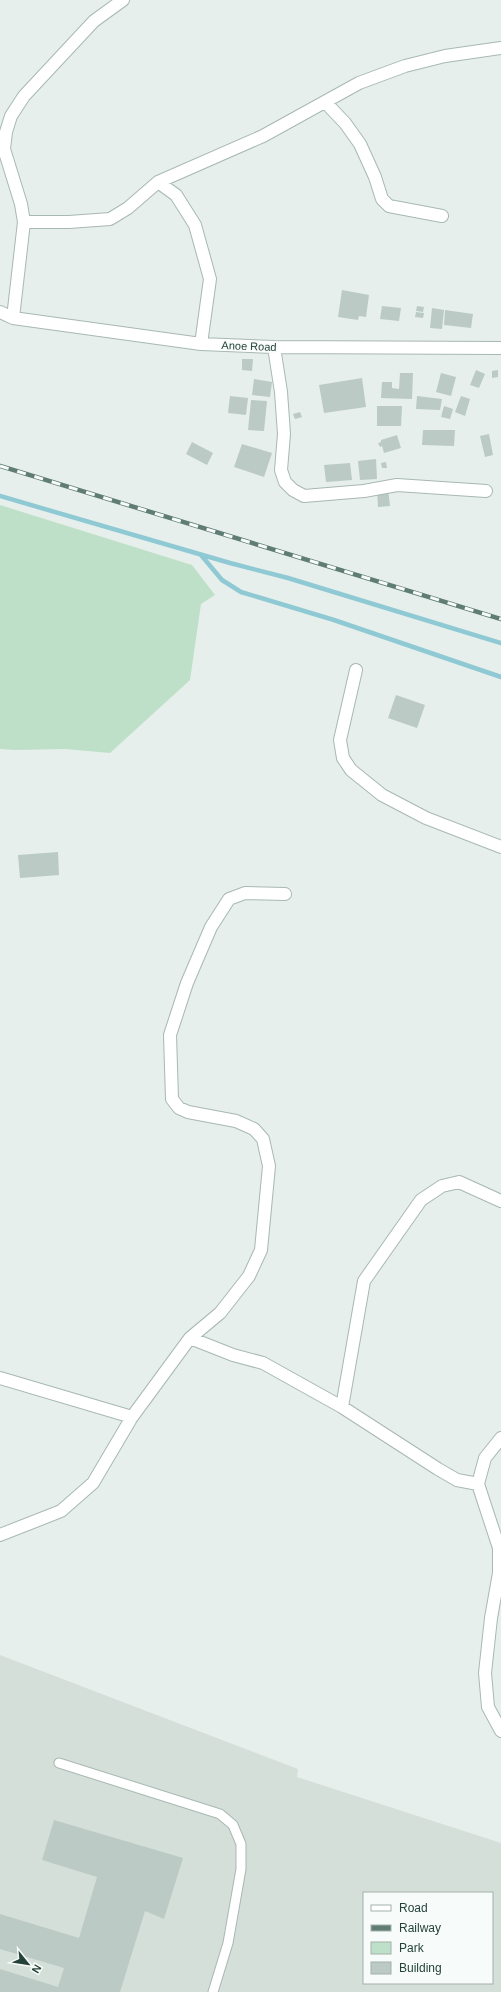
<svg xmlns="http://www.w3.org/2000/svg" width="501" height="1992" font-family="Helvetica,sans-serif">
<style>
.built{fill:#d4dfda;fill-rule:evenodd}
.green{fill:#bfe0c8}
.lines{fill:none;stroke-linecap:round;stroke-linejoin:round}
.stream{stroke:#8ec9d4;stroke-width:4.5}
.building{fill:#bbcac4}
.lane-casing{stroke:#a8b8b2;stroke-width:11}
.street-casing{stroke:#a8b8b2;stroke-width:14}
.lane{stroke:#fff;stroke-width:9}
.street{stroke:#fff;stroke-width:12}
.rail-casing{stroke:#5f7d75;stroke-width:4.5}
.rail{stroke:#f7fbf9;stroke-width:3;stroke-dasharray:9;stroke-linecap:butt}
.labels{text-anchor:middle;dominant-baseline:central;stroke-width:3;stroke-linejoin:round;paint-order:stroke}
.street-label{font-size:11px;fill:#24423a;stroke:#f7fbf9}
</style>
<rect width="100%" height="100%" fill="#e6efeb"/>
<path class="built" d="M0 1655 298 1769 297 1777 501 1843V1992H0ZM364 1893H492V1983H364Z"/>
<path class="green" d="M0 505 192 565 215 595 201 604 190 680 110 753 65 749 15 750 0 749Z"/>
<g class="lines">
<path class="stream" d="M0 496 230 563 288 578 501 643
M201 555 222 580 241 592 334 620 501 677"/>
</g>
<path class="building" d="M342 290 369 295 366 317 359 316 358 320 338 317Z
M382 306 401 308 399 321 380 319Z
M417 306 424 307 423 312 416 311Z
M432 308 444 310 442 329 430 328Z
M445 310 473 314 471 328 444 325Z
M416 312 424 313 423 318 415 317Z
M242 359H253L252 371 242 370Z
M476 370 485 374 479 388 470 385Z
M498 370V377L492 378V371Z
M400 373H413L412 399 381 398 382 382H392V388L399 389Z
M441 373 456 377 451 396 436 392Z
M362 378 366 407 324 413 319 385Z
M254 379 272 382 270 397 252 395Z
M230 396 248 398 246 415 228 413Z
M417 396 442 399 440 410 416 409Z
M461 396 470 399 465 416 455 412Z
M251 400 267 401 264 431 248 430Z
M377 406H402L401 426H377Z
M444 406 453 409 450 419 441 417Z
M300 412 302 417 295 419 293 414Z
M423 430H455L454 446 422 445Z
M489 434 493 455 485 457 480 436Z
M397 435 401 448 384 453 382 446 380 447 378 443 381 442V440Z
M192 442 213 453 207 465 186 454Z
M242 444 272 453 264 477 234 467Z
M376 459 377 479 360 480 358 461Z
M386 462 387 468H382L381 463Z
M350 463 352 480 326 482 324 465Z
M388 489 390 506 378 507 377 490Z
M396 695 425 705 417 728 388 718Z
M58 852 59 875 20 878 18 855Z
M54 1820 183 1858 164 1919 145 1911 120 1992H0V1969L58 1987 64 1968 0 1949V1914L79 1938 97 1877 42 1860Z"/>
<g class="lines">
<g class="lane-casing">
<path id="lane" d="M59 1763 220 1814 233 1825 241 1844V1869L228 1943 213 1992"/>
</g>
<g class="street-casing">
<path id="street" d="M325 102 345 123 360 144 375 177 382 199 389 206 442 216
M158 182 176 195 195 225 210 279 201 344
M24 222H69L110 219 128 208 158 182 263 136 359 83 405 66 445 56 501 48
M0 312 13 318 201 344 274 347 501 348
M13 318 24 222 21 204 4 149 6 132 11 116 24 96 94 21 123 0
M274 347 281 392 284 434 281 470 285 482 293 490 304 496 364 491 397 485 486 491
M356 670 340 740 343 758 351 770 382 795 426 818 501 847
M190 1338 220 1313 249 1276 261 1250 269 1166 263 1139 254 1129 236 1121 188 1112 179 1108 172 1099 170 1035 187 983 211 927 229 899 245 893 285 894
M0 1378 132 1417
M342 1407 438 1469 457 1480 478 1484 485 1458 501 1438
M478 1484 499 1548V1573L491 1618 485 1673 488 1707 501 1731
M0 1535 61 1511 93 1483 132 1417 190 1338 233 1355 263 1363 342 1407 364 1281 421 1200 442 1186 459 1182 501 1201"/>
</g>
<use href="#lane" class="lane"/>
<use href="#street" class="street"/>
<g class="rail-casing">
<path id="rail" d="M0 466 501 619"/>
</g>
<use href="#rail" class="rail"/>
</g>
<g class="labels">
<g class="street-label">
<text transform="translate(249 346) rotate(2)">Anoe Road</text>
</g>
</g>
<rect x="363" y="1892" width="130" height="92" fill="#f7fbf9" stroke="#a3b1ad"/>
<rect x="371" y="1905" width="20" height="6" fill="#ffffff" stroke="#a3b1ad"/>
<text x="399" y="1912" font-size="12" fill="#24423a">Road</text>
<rect x="371" y="1925" width="20" height="6" fill="#5f7d75" stroke="#a3b1ad"/>
<text x="399" y="1932" font-size="12" fill="#24423a">Railway</text>
<rect x="371" y="1942" width="20" height="12" fill="#bfe0c8" stroke="#a3b1ad"/>
<text x="399" y="1952" font-size="12" fill="#24423a">Park</text>
<rect x="371" y="1962" width="20" height="12" fill="#bbcac4" stroke="#a3b1ad"/>
<text x="399" y="1972" font-size="12" fill="#24423a">Building</text>
<g transform="translate(28 1964) rotate(120)" stroke="#f7fbf9" stroke-width="3" paint-order="stroke">
<path d="M0-3L7 15L0 10L-7 15Z" fill="#24423a"/>
<text y="-6" font-size="11" font-weight="bold" text-anchor="middle" fill="#24423a">N</text>
</g>
</svg>
